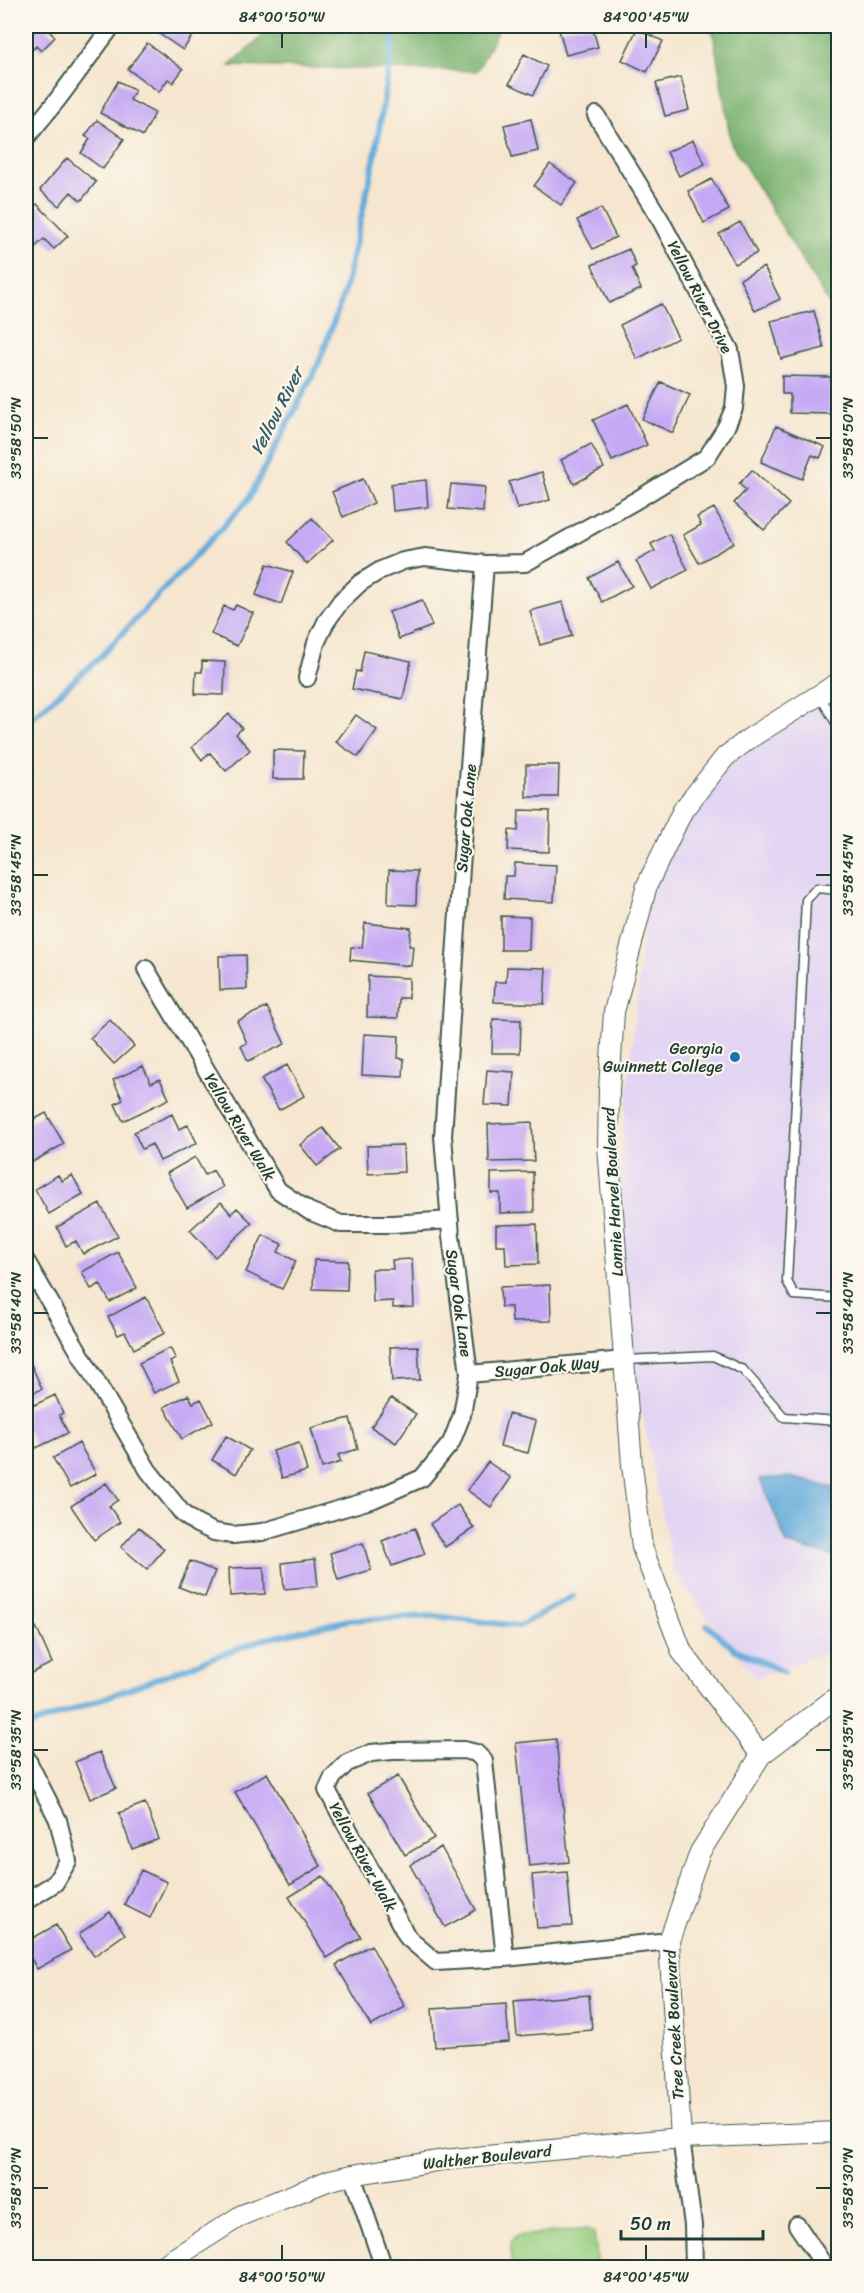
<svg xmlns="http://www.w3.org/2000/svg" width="864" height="2293" font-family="Sriracha,sans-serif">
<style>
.built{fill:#e2d4f3}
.green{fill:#98cf81;stroke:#5c865a;stroke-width:1.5}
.forest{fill:#7ab26f;stroke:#4c7852;stroke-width:1.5}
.water{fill:#64abdb;stroke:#427488;stroke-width:1.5}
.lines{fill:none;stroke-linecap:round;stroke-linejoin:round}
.stream{stroke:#64abdb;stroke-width:6}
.building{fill:#c6a9f4}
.service-casing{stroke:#3f564b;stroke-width:11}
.minor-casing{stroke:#3f564b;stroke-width:20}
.tertiary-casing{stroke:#3f564b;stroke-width:22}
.service{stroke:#fff;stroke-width:8}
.minor{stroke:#fff;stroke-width:16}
.tertiary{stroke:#fff;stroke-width:20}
.ticks{fill:none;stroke:#1f3d34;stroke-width:2}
.poi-dot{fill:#1f6fb2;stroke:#fbf7ec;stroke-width:2}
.labels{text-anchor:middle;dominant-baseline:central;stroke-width:4.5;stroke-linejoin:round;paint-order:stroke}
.street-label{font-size:16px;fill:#1f3d34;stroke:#fbf7ec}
.poi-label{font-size:16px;fill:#1f3d34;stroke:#fbf7ec;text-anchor:end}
.water-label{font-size:18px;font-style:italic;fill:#345e66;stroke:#fbf7ec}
.neatline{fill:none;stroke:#1f3d34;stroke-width:2}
.ticks-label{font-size:15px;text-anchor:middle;fill:#1f3d34}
</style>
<rect width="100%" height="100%" fill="#fbf7ec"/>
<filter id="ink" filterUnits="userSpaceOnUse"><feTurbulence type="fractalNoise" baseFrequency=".0167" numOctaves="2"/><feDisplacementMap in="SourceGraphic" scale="12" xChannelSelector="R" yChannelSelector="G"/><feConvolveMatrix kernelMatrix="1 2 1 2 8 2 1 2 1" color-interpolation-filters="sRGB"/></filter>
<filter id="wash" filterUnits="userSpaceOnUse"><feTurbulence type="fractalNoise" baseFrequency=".008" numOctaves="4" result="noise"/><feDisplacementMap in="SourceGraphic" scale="24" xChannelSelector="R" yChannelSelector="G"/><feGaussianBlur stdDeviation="1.35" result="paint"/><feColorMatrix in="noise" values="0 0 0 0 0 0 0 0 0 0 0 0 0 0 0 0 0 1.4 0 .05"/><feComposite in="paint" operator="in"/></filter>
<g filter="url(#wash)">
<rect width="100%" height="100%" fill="#f6e6cf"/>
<path class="built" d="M838 687V1648L756 1678 674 1574 611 1255 651 859 747 733Z"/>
<path class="green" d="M588 2229 594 2233 598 2267H512L510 2243 517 2236Z"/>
<path class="forest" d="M274 26H330L334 30 337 26H500L477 71 229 66Z
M712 26H838V319L731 143Z"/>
<path class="water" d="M790 1477 838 1489V1557L787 1544 760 1479Z"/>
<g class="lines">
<path class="stream" d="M26 723 99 658 248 500 318 365 344 293 375 156 395 26
M707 1625 734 1649 784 1672
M26 1727 261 1640 349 1620 434 1616 519 1626 573 1596"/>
</g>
<g id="blocks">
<path class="building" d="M26 26H44L55 37 41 51 36 46 26 56Z
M163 26H199L183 50 158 33Z
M575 26H592L598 47 566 55 559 30Z
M637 29 663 41 647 72 622 60Z
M147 43 183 69 173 83 168 79 159 92 128 69Z
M524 54 547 66 533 95 509 84Z
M26 63 32 68 26 77Z
M681 77 689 110 665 116 656 83Z
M118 81 135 90 130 100 155 113 143 136 100 113Z
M531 119 538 151 512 157 504 125Z
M97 120 124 139 103 169 81 153 90 139 85 136Z
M693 140 705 164 679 176 667 152Z
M67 158 96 182 81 201 71 192 59 206 40 190Z
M550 164 577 183 561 205 534 186Z
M712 179 729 210 704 223 688 191Z
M37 204 68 236 54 249 44 239 33 249 26 241V205L30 210Z
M601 208 616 237 593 249 577 220Z
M740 222 757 253 735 264 719 234Z
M629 249 636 266 632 268 641 289 609 303 592 265Z
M764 267 780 299 755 311 740 279Z
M661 304 678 338 637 359 620 325Z
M814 311 824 348 781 359 771 321Z
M782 376 831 377 830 414 790 413V394H782Z
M661 382 690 395 673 433 642 419Z
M628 404 647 445 612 461 593 420Z
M776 426 825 447 820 458 812 455 802 479 761 462Z
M591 444 604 468 574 484 561 460Z
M752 470 789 504 764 530 734 503 746 490 739 484Z
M542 472 550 500 517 509 509 482Z
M363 479 374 503 343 517 332 492Z
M426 480 428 507 393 511 391 484Z
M451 484 485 487 483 512 448 509Z
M714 508 734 543 699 563 683 535 701 525 697 517Z
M312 518 333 540 307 564 287 542Z
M669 534 688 570 651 589 636 561 655 551 651 544Z
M618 562 632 586 602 602 589 578Z
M267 564 293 572 281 604 256 595Z
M422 600 432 626 399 639 389 612Z
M563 602 572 636 540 645 530 611Z
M236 605 253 613 237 646 211 634 224 606 233 610Z
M364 651 411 661 403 699 352 689 356 671 360 672Z
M202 661 225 662 224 695 195 694 196 672H202Z
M229 714 242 728 236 734 250 750 226 771 210 753 202 760 192 747Z
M356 715 377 730 358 757 336 742Z
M273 750 304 751 303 779H273Z
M526 765H559L558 797H526Z
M519 810 550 811 549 852 508 850 509 830 518 831Z
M515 863 556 865 554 902 504 899 505 876H514Z
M389 870 417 871 416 905 388 904Z
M501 916 530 917 529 950H501Z
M365 923 411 928 409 946H413L411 966 350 960 351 947 362 948Z
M246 955 247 989 220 990 219 956Z
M507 967 546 968 544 1004 494 1002 495 982H506Z
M368 976 409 978V998H399L398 1018 367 1017Z
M267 1007 285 1044 248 1061 241 1046 247 1043 237 1021Z
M493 1019 521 1020 520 1053H492Z
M110 1020 134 1046 114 1064 90 1038Z
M364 1034 399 1036 398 1058 404 1059 403 1077 362 1075Z
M287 1065 304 1096 279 1110 261 1079Z
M143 1066 151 1083 160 1079 169 1099 123 1121 115 1104 123 1100 113 1080Z
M487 1070 514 1072 512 1106 484 1105Z
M26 1098 31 1110 26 1112Z
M46 1113 64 1144 29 1164 26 1159V1124Z
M172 1114 179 1129 188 1125 197 1143 160 1161 152 1144 142 1149 134 1132Z
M532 1122 534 1161 489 1162 488 1124Z
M323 1128 340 1149 317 1166 300 1145Z
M403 1145 404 1172 368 1174 367 1146Z
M195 1157 205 1175 213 1170 223 1187 187 1208 167 1173Z
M533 1172 534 1212 500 1213V1193H491V1173Z
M58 1175 62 1181 72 1175 83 1194 49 1214 35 1189Z
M221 1202 231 1214 237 1208 252 1223 215 1257 190 1230Z
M100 1204 118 1236 83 1254 76 1241 66 1246 57 1227Z
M537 1224 538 1264 506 1265 505 1245H496V1225Z
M263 1235 282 1244 278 1252 296 1261 282 1289 246 1272Z
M118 1252 137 1288 110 1302 100 1284 91 1289 82 1272Z
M412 1259 414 1307 393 1308V1301L373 1302 372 1269H393L392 1260Z
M314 1260 348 1261 347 1290 313 1289Z
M550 1285 551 1321 512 1322 511 1307H501L500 1287Z
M146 1297 165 1333 134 1349 125 1332 118 1335 108 1317Z
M418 1346 420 1380 392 1381 390 1347Z
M170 1348 176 1359 170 1362 179 1381 154 1393 139 1363Z
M27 1355 42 1389 26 1396V1356Z
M55 1395 63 1413 59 1415 68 1433 36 1448 26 1426V1409Z
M188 1395 193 1403 201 1399 213 1422 182 1439 164 1407Z
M391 1398 416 1414 396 1443 371 1427Z
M508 1414 536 1421 528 1453 500 1446Z
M350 1418 358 1449 338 1455 341 1462 322 1468 311 1428Z
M226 1436 250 1450 236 1474 212 1460Z
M79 1443 96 1474 70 1488 53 1458Z
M299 1443 307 1471 282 1478 273 1451Z
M488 1462 511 1478 491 1507 467 1490Z
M106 1483 118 1500 109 1506 120 1522 94 1540 71 1506Z
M458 1505 474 1528 445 1547 430 1524Z
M139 1527 164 1549 147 1569 121 1547Z
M415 1528 425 1554 392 1566 382 1541Z
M363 1543 371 1570 338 1580 330 1553Z
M315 1559 318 1586 284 1589 282 1563Z
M190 1561 215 1571 205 1597 179 1587Z
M264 1567 265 1594 230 1596 229 1568Z
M26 1587 36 1613 26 1617Z
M36 1627 52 1663 27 1675 26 1632Z
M556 1739 569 1862 529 1866 516 1743Z
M100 1752 116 1788 90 1799 75 1762Z
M267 1773 321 1866 290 1885 235 1792Z
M398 1776 434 1838 405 1855 368 1793Z
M145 1803 159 1839 132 1849 119 1813Z
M441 1847 476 1910 445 1927 410 1865Z
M141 1870 167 1882 150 1918 124 1905Z
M567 1872 572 1926 537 1928 532 1875Z
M323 1876 361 1937 327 1958 289 1897Z
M110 1912 125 1934 94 1956 79 1934Z
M56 1925 71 1950 37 1969 26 1950V1942Z
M371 1945 405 2007 371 2026 336 1965Z
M589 1995 592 2030 517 2036 514 2001Z
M506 2004 509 2042 435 2047 432 2009Z"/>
</g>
</g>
<g filter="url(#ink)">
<use href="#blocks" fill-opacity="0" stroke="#3f564b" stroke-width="1.5"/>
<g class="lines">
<g class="service-casing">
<path id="service" d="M819 695 838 726
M838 890 817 888 806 900 787 1281 794 1295 838 1298
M625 1360 713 1356 743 1370 784 1417 838 1421"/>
</g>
<g class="minor-casing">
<path id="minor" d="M26 138 58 99 112 26
M307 678 316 643 326 622 341 601 360 583 381 570 403 561 425 557 485 564 525 563 635 501 707 457 726 427 734 408 736 386 730 350 660 219 596 115
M146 969 278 1190 309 1211 341 1224H392L450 1220
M26 1261 148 1470 183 1514 197 1524 214 1532 233 1535 262 1532 374 1499 422 1478 451 1443 462 1415 469 1374 451 1236 443 1136 461 868 485 564
M469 1374 625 1360
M26 1757 58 1820 68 1861 55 1883 26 1901
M505 1958 484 1761 476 1753 464 1750 392 1751 371 1753 347 1763 333 1777 327 1790 408 1938 436 1962 505 1958 669 1941
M681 2138 693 2225 694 2268
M352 2175 384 2268
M797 2225 826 2268"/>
</g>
<g class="tertiary-casing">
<path id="tertiary" d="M761 1755 682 1652 642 1547 632 1465 608 1146 609 1090 614 1012 647 885 683 810 725 757 750 738 838 683
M681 2138 669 1941 700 1852 761 1755 838 1696
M159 2268 242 2215 330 2180 352 2175 443 2160 681 2138 838 2132"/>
</g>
<use href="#service" class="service"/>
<use href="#minor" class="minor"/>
<use href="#tertiary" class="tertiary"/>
</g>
</g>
<path class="ticks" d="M282 33V48M646 33V48M33 438H48M816 438H831M33 875H48M816 875H831M33 1313H48M816 1313H831M33 1750H48M816 1750H831M33 2188H48M816 2188H831M282 2245V2260M646 2245V2260"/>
<circle class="poi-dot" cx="735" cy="1057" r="6"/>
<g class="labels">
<g class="street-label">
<text transform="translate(700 297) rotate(63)">Yellow River Drive</text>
<text transform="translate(466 818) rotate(-85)">Sugar Oak Lane</text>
<text transform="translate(240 1127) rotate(59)">Yellow River Walk</text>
<text transform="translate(613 1192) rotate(-93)">Lonnie Harvel Boulevard</text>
<text transform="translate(459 1303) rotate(82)">Sugar Oak Lane</text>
<text transform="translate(547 1367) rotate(-5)">Sugar Oak Way</text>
<text transform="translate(363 1857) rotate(61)">Yellow River Walk</text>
<text transform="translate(674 2025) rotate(-93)">Tree Creek Boulevard</text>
<text transform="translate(487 2157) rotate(-6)">Walther Boulevard</text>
</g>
<g class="poi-label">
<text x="723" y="1048">Georgia<tspan x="723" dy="18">Gwinnett College</tspan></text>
</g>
<g class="water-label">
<text transform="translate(277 411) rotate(-63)">Yellow River</text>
</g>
</g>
<rect width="864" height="2293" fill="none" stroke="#fbf7ec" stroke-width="66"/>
<path d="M621 2230v9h142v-9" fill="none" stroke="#1f3d34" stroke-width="3"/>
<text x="630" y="2230" font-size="18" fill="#1f3d34" stroke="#fbf7ec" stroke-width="4.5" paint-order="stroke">50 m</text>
<rect x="33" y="33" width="798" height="2227" class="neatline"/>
<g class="ticks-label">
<text x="282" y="22">84°00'50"W</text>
<text x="646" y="22">84°00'45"W</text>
<text transform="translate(16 438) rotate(-90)" y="5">33°58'50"N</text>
<text transform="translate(848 438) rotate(-90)" y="5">33°58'50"N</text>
<text transform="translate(16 875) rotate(-90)" y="5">33°58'45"N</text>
<text transform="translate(848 875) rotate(-90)" y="5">33°58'45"N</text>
<text transform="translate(16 1313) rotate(-90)" y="5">33°58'40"N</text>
<text transform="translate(848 1313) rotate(-90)" y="5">33°58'40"N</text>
<text transform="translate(16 1750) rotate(-90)" y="5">33°58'35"N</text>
<text transform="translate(848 1750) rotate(-90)" y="5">33°58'35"N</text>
<text transform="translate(16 2188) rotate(-90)" y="5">33°58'30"N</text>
<text transform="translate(848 2188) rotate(-90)" y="5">33°58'30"N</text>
<text x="282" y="2282">84°00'50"W</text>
<text x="646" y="2282">84°00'45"W</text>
</g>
</svg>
